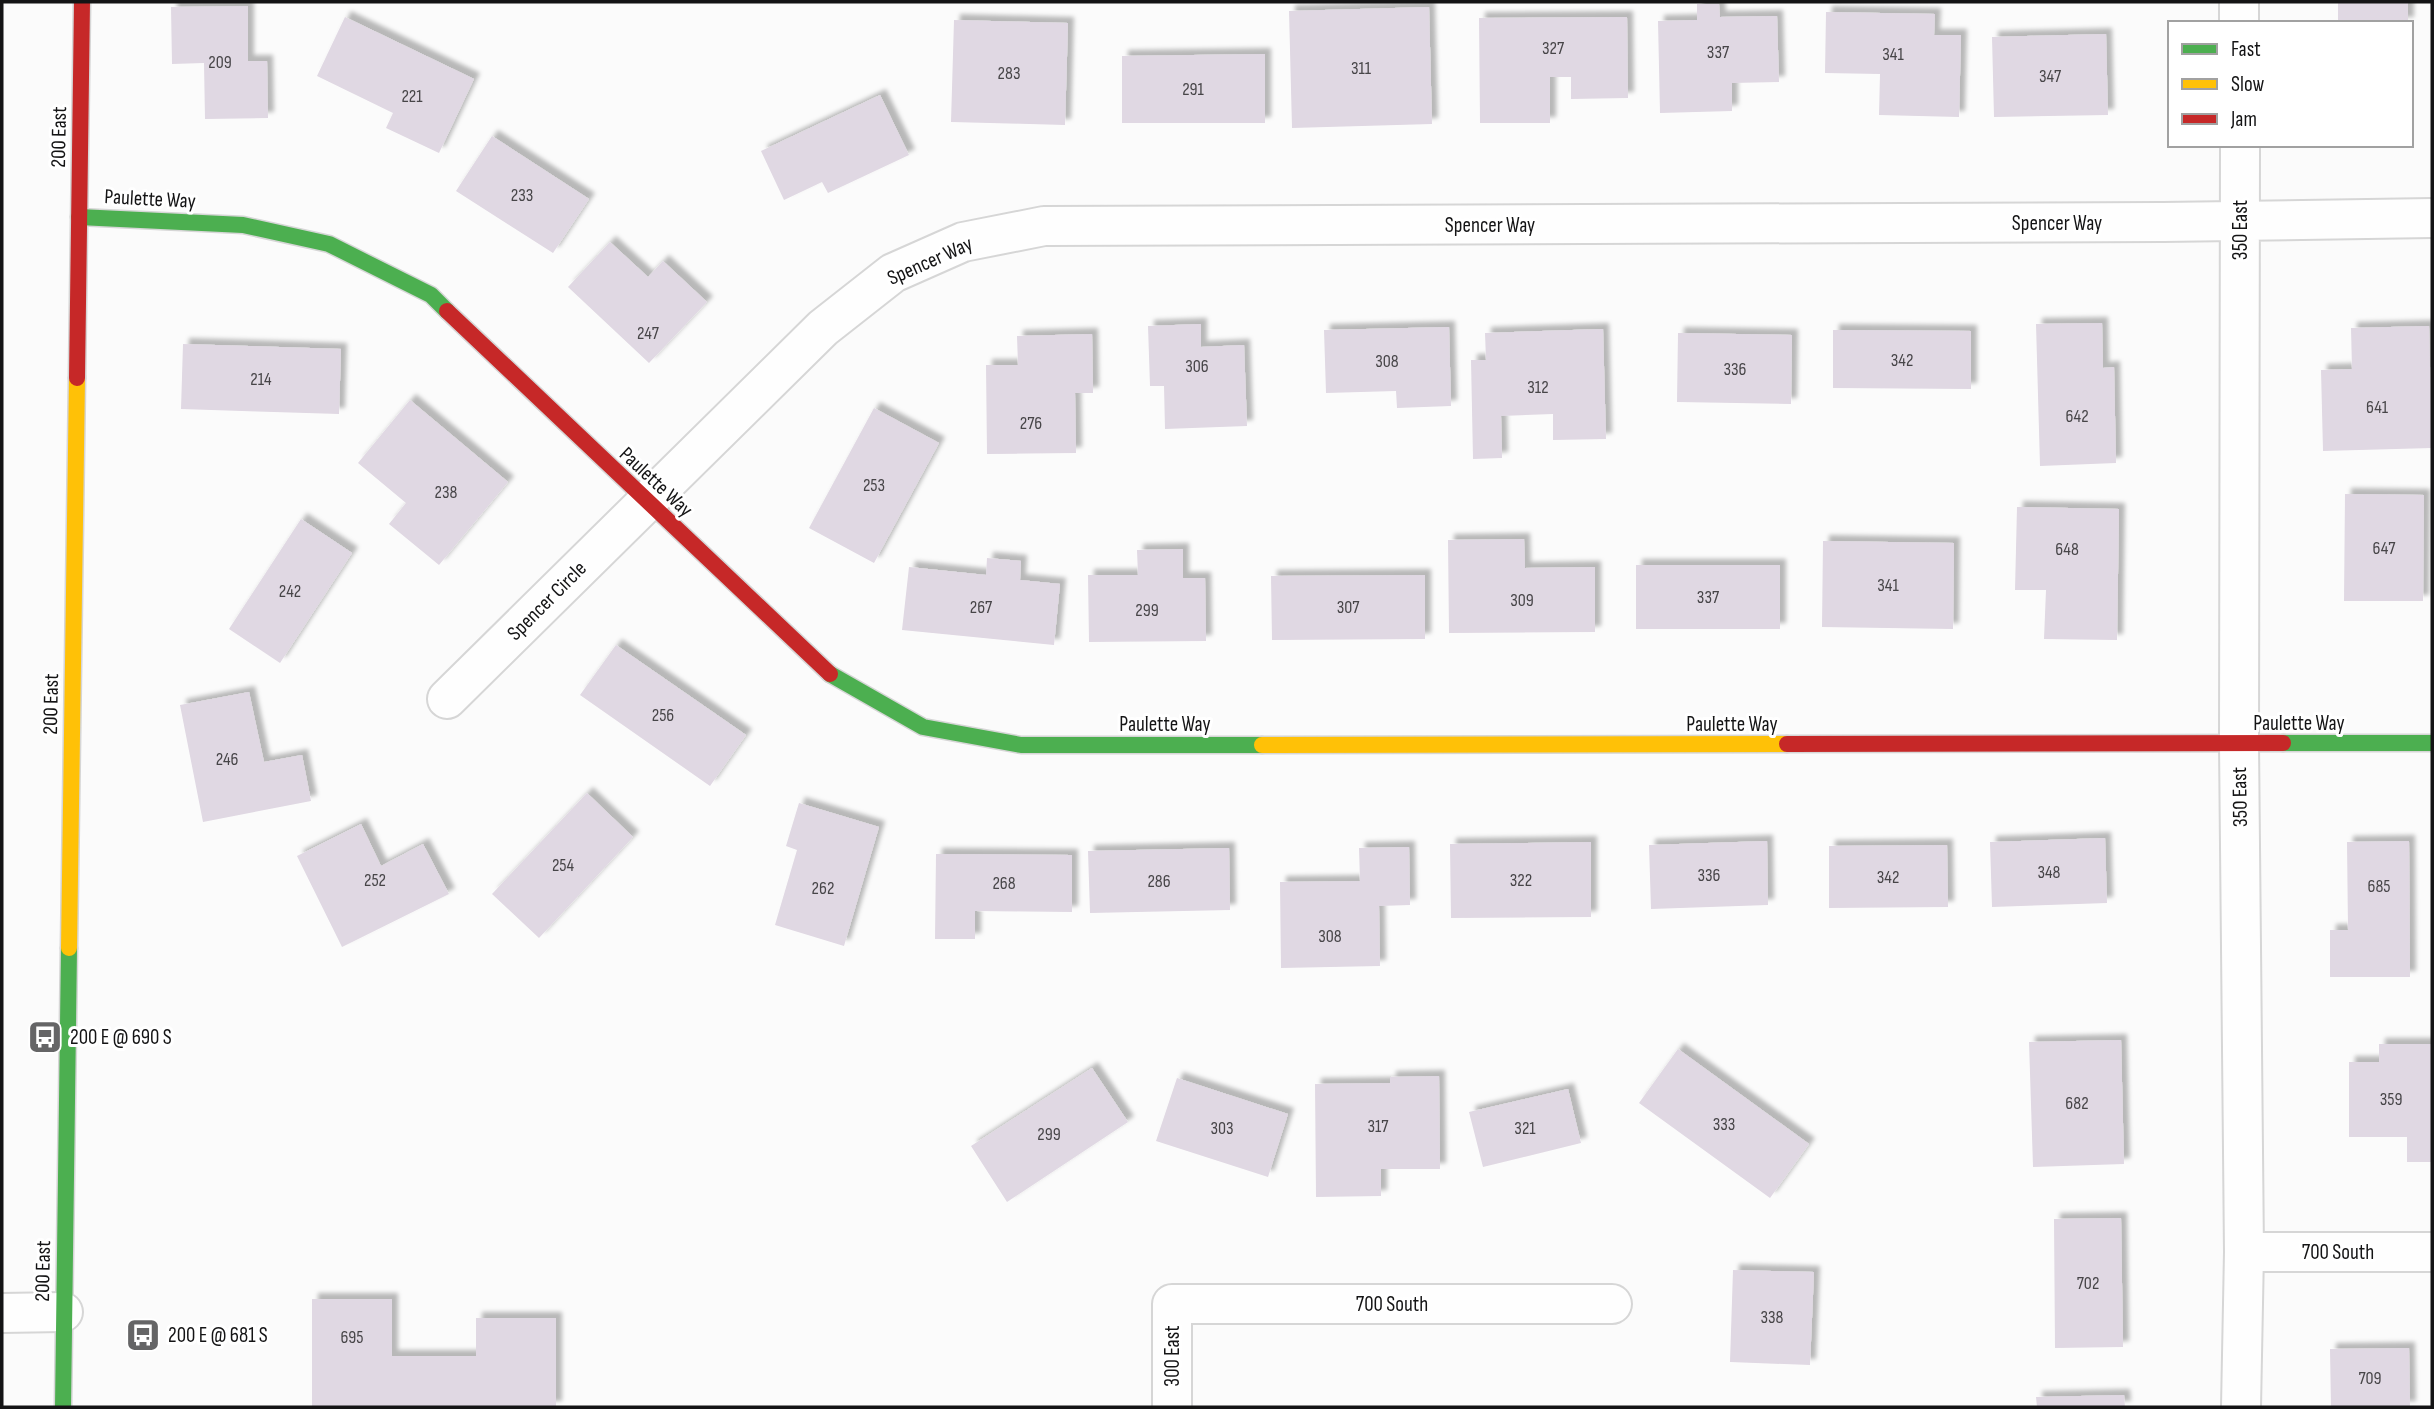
<svg xmlns="http://www.w3.org/2000/svg" width="2434" height="1409" font-family="'Sofia Sans Condensed',sans-serif">
<style>
.building{fill:#e0d8e3;filter:url(#shadow)}
.lines{fill:none;stroke-linecap:round;stroke-linejoin:round}
.street-casing{stroke:#d6d6d6;stroke-width:42}
.fast-casing{stroke:#d6d6d6;stroke-width:19}
.slow-casing{stroke:#d6d6d6;stroke-width:19}
.jam-casing{stroke:#d6d6d6;stroke-width:19}
.street{stroke:#fefefe;stroke-width:38}
.fast{stroke:#4caf50;stroke-width:16}
.slow{stroke:#ffc107;stroke-width:16}
.jam{stroke:#c62828;stroke-width:16}
.labels{text-anchor:middle;dominant-baseline:central;stroke-width:6;stroke-linejoin:round;paint-order:stroke}
.number-label{font-size:18px;fill:#474548}
.street-label{font-size:21px;fill:#141415;stroke:#fff}
.poi-label{font-size:21px;fill:#141415;stroke:#fff;text-anchor:start}
</style>
<defs>
<filter id="shadow"><feDropShadow dx="6" dy="-6" stdDeviation="2" flood-color="#0004"/></filter>
</defs>
<rect width="100%" height="100%" fill="#fbfbfb"/>
<path class="building" d="M2338 2H2408V23H2338Z
M1697 4H1719L1720 17 1777 16 1779 82 1732 83V111L1660 113 1658 21 1697 20Z
M248 6V61H267L268 118 205 119 204 63 172 64 171 7Z
M1429 7 1432 124 1292 128 1289 11Z
M1826 12 1935 14 1934 35H1961L1959 117 1879 115 1880 74 1825 73Z
M345 17 474 79 439 153 386 128 393 113 317 76Z
M1627 17 1628 98 1571 99V77H1550V123H1480L1479 18Z
M954 20 1068 23 1065 125 951 122Z
M2106 34 2108 115 1994 117 1992 37Z
M1265 54V123H1122V56Z
M880 95 909 155 828 193 822 182 784 200 761 151Z
M492 136 589 199 553 253 456 191Z
M610 242 648 277 663 261 707 302 649 363 568 287Z
M2102 323 2103 368 2114 367 2116 463 2040 466 2036 324Z
M1201 324V347L1244 345 1247 426 1165 429 1164 386H1150L1148 326Z
M2429 326 2432 448 2323 451 2321 370 2352 369 2351 328Z
M1449 327 1451 406 1397 408 1396 391 1326 393 1324 330Z
M1603 329 1606 439 1553 440V414L1501 416 1502 458 1473 459 1471 360H1486L1485 333Z
M1833 330 1971 331V389L1833 388Z
M1678 333 1792 335 1791 404 1677 402Z
M1092 334 1093 393H1075L1076 453 987 454 986 365H1018L1017 336Z
M183 344 341 349 339 414 181 409Z
M410 400 508 482 439 565 389 524 406 503 358 463Z
M874 408 939 443 874 563 809 528Z
M2345 494 2424 495 2423 601H2344Z
M2017 507 2119 509 2117 640 2044 639 2046 590H2015Z
M301 519 352 553 280 663 229 629Z
M1524 539 1525 568 1595 567V632L1449 633 1448 540Z
M1823 541 1954 543 1953 629 1822 627Z
M1183 549V578H1205L1206 641 1089 642 1088 575H1138L1137 550Z
M987 558 1021 561 1020 580 1060 584 1054 645 902 630 909 567 986 575Z
M1636 565H1780V629H1636Z
M1425 575V639L1272 640 1271 576Z
M616 645 746 735 710 786 580 695Z
M249 692 264 762 302 755 311 801 203 822 180 705Z
M587 793 633 837 539 938 492 894Z
M799 803 879 827 844 946 775 925 797 850 786 846Z
M361 824 381 866 423 844 449 894 342 947 297 856Z
M2105 838 2107 903 1992 907 1990 842Z
M1767 841 1768 905 1651 909 1649 845Z
M2409 841 2410 977H2330V930H2348L2347 842Z
M1591 842V917L1451 918 1450 844Z
M1947 845 1948 907 1829 908V846Z
M1409 847 1410 905 1379 906 1380 966 1281 968 1280 882 1360 881 1359 848Z
M1229 848 1230 910 1090 913 1088 851Z
M936 854 1072 855V912L975 911V939H935Z
M2121 1040 2124 1164 2033 1167 2029 1042Z
M2379 1044H2432V1162H2407V1137H2349V1062H2379Z
M1678 1049 1809 1144 1770 1198 1639 1103Z
M1092 1068 1128 1122 1007 1202 971 1146Z
M1439 1076 1440 1169H1381V1196L1316 1197 1315 1084 1390 1083V1077Z
M1177 1078 1288 1114 1268 1177 1156 1141Z
M1568 1089 1581 1143 1483 1167 1469 1112Z
M2121 1218 2123 1347 2055 1348 2054 1219Z
M1733 1270 1814 1272 1810 1365 1730 1362Z
M312 1299H392V1356H476V1318H556V1407H312Z
M2409 1348 2410 1407H2331L2330 1349Z
M2124 1395 2125 1407H2037L2036 1397Z"/>
<g class="lines">
<g class="street-casing">
<path id="street" d="M2239 2V23
M2240 145 2239 744 2244 1252 2241 1407
M447 699 823 328 893 273 963 242 1044 226 2163 222 2432 218
M2244 1252H2432
M2 1313 63 1312
M1172 1407V1304H1612"/>
</g>
<g class="fast-casing">
<path id="fast" d="M79 217 243 225 329 244 431 295 447 311
M830 674 923 727 1021 745H1262
M2283 743H2432
M63 1407 69 948"/>
</g>
<g class="slow-casing">
<path id="slow" d="M1262 745 1787 744
M69 948 77 378"/>
</g>
<g class="jam-casing">
<path id="jam" d="M447 311 830 674
M77 378 82 2
M1787 744 2283 743"/>
</g>
<use href="#street" class="street"/>
<use href="#fast" class="fast"/>
<use href="#slow" class="slow"/>
<use href="#jam" class="jam"/>
</g>
<defs>
<g id="bus-square" transform="scale(1.75)"><rect x="-9" y="-9" width="18" height="18" rx="4" fill="#656566" stroke="#fff"/><path d="M-5-6H5V4H4V6H2V4H-2V6H-4V4H-5ZM-3.5-4V0h7V-4ZM-3.5 1.2v1.5H-2V1.2ZM2 1.2v1.5H3.5V1.2Z" fill="#fff"/></g>
</defs>
<g fill-rule="evenodd">
<use href="#bus-square" x="45" y="1037"/>
<use href="#bus-square" x="143" y="1335"/>
</g>
<g class="labels">
<g class="number-label">
<text x="1553" y="48">327</text>
<text x="1718" y="52">337</text>
<text x="1893" y="54">341</text>
<text x="220" y="62">209</text>
<text x="1361" y="68">311</text>
<text x="1009" y="73">283</text>
<text x="2050" y="76">347</text>
<text x="1193" y="89">291</text>
<text x="412" y="96">221</text>
<text x="522" y="195">233</text>
<text x="648" y="333">247</text>
<text x="1902" y="360">342</text>
<text x="1387" y="361">308</text>
<text x="1197" y="366">306</text>
<text x="1735" y="369">336</text>
<text x="261" y="379">214</text>
<text x="1538" y="387">312</text>
<text x="2377" y="407">641</text>
<text x="2077" y="416">642</text>
<text x="1031" y="423">276</text>
<text x="874" y="485">253</text>
<text x="446" y="492">238</text>
<text x="2384" y="548">647</text>
<text x="2067" y="549">648</text>
<text x="1888" y="585">341</text>
<text x="290" y="591">242</text>
<text x="1708" y="597">337</text>
<text x="1522" y="600">309</text>
<text x="981" y="607">267</text>
<text x="1348" y="607">307</text>
<text x="1147" y="610">299</text>
<text x="663" y="715">256</text>
<text x="227" y="759">246</text>
<text x="563" y="865">254</text>
<text x="2049" y="872">348</text>
<text x="1709" y="875">336</text>
<text x="1888" y="877">342</text>
<text x="375" y="880">252</text>
<text x="1521" y="880">322</text>
<text x="1159" y="881">286</text>
<text x="1004" y="883">268</text>
<text x="2379" y="886">685</text>
<text x="823" y="888">262</text>
<text x="1330" y="936">308</text>
<text x="2391" y="1099">359</text>
<text x="2077" y="1103">682</text>
<text x="1724" y="1124">333</text>
<text x="1378" y="1126">317</text>
<text x="1222" y="1128">303</text>
<text x="1525" y="1128">321</text>
<text x="1049" y="1134">299</text>
<text x="2088" y="1283">702</text>
<text x="1772" y="1317">338</text>
<text x="352" y="1337">695</text>
<text x="2370" y="1378">709</text>
</g>
<g class="street-label">
<text transform="translate(59 137) rotate(-89)">200 East</text>
<text transform="translate(150 199) rotate(3)">Paulette Way</text>
<text x="2057" y="223">Spencer Way</text>
<text x="1490" y="225">Spencer Way</text>
<text transform="translate(2240 230) rotate(-90)">350 East</text>
<text transform="translate(930 261) rotate(-24)">Spencer Way</text>
<text transform="translate(656 482) rotate(43)">Paulette Way</text>
<text transform="translate(547 601) rotate(-45)">Spencer Circle</text>
<text transform="translate(51 704) rotate(-89)">200 East</text>
<text x="2299" y="723">Paulette Way</text>
<text x="1165" y="724">Paulette Way</text>
<text x="1732" y="724">Paulette Way</text>
<text transform="translate(2240 797) rotate(-91)">350 East</text>
<text x="2338" y="1252">700 South</text>
<text transform="translate(43 1271) rotate(-89)">200 East</text>
<text x="1392" y="1304">700 South</text>
<text transform="translate(1172 1356) rotate(-90)">300 East</text>
</g>
<g class="poi-label">
<text x="70" y="1037">200 E @ 690 S</text>
<text x="168" y="1335">200 E @ 681 S</text>
</g>
</g>
<rect width="2434" height="1409" fill="none" stroke="#141415" stroke-width="7"/>
<rect x="2168" y="21" width="245" height="126" fill="#ffffff" stroke="#a1a1a1" stroke-width="2"/>
<rect x="2182" y="44" width="35" height="10" fill="#4caf50" stroke="#a1a1a1" stroke-width="2"/>
<text x="2231" y="56" font-size="21" fill="#141415">Fast</text>
<rect x="2182" y="79" width="35" height="10" fill="#ffc107" stroke="#a1a1a1" stroke-width="2"/>
<text x="2231" y="91" font-size="21" fill="#141415">Slow</text>
<rect x="2182" y="114" width="35" height="10" fill="#c62828" stroke="#a1a1a1" stroke-width="2"/>
<text x="2231" y="126" font-size="21" fill="#141415">Jam</text>
</svg>
